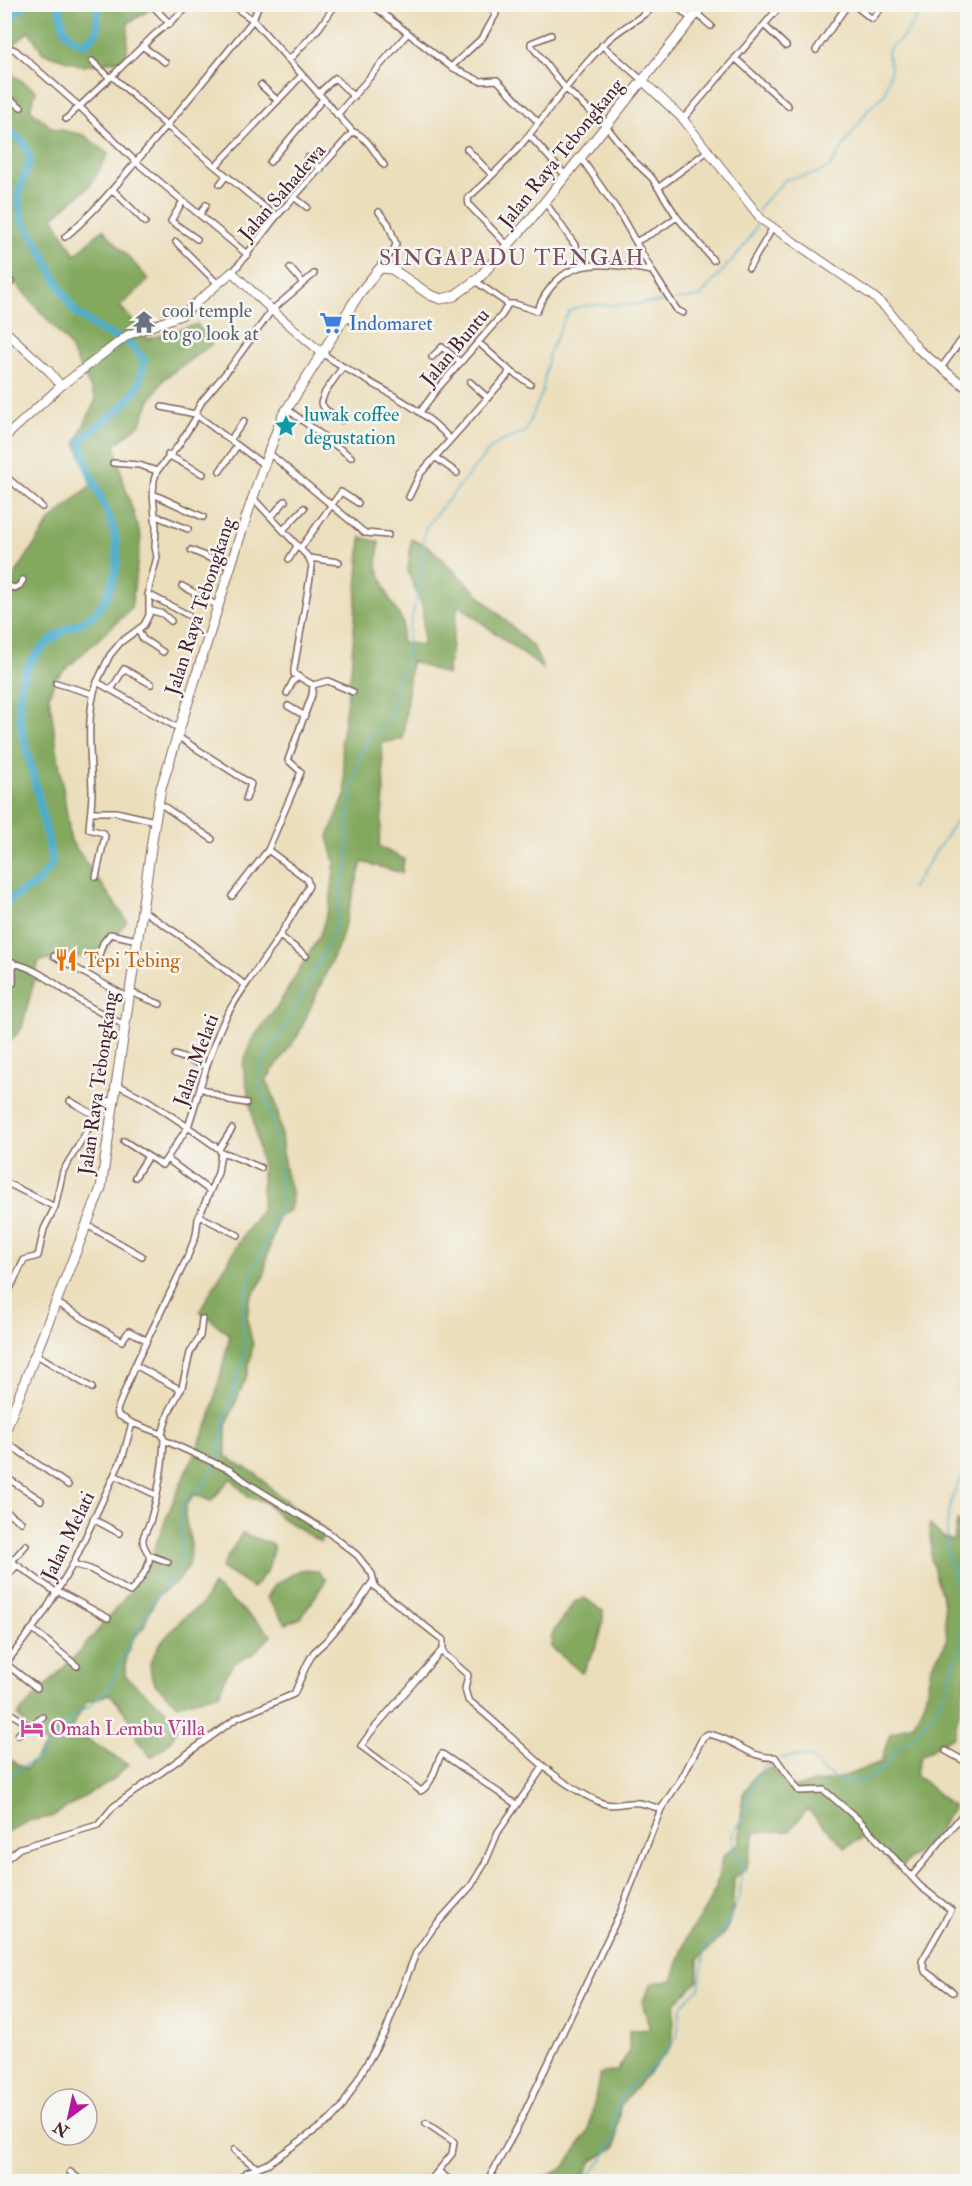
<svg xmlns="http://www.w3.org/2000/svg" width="972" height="2186" font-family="'IM FELL Double Pica',serif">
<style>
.forest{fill:#83a95f;stroke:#666445;stroke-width:1.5}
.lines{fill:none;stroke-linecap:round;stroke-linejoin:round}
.stream{stroke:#4daecc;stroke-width:1.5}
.river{stroke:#4daecc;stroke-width:8}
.minor-casing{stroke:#82625d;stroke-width:8}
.secondary-casing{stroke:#82625d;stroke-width:10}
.primary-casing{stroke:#82625d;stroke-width:11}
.minor{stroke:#fff;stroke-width:5}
.secondary{stroke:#fff;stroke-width:8}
.primary{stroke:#fff;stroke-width:9}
.labels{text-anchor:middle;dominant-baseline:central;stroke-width:5;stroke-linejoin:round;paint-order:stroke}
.street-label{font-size:20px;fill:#4a1f2b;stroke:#f6f6f2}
.worship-label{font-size:20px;fill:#5b616d;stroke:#f6f6f2;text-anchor:start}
.shop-label{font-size:20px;fill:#366cbe;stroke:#f6f6f2;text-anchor:start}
.culture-label{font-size:20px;fill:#0d838f;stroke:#f6f6f2;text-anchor:start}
.food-label{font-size:20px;fill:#c56008;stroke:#f6f6f2;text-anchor:start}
.hotel-label{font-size:20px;fill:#b23c85;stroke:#f6f6f2;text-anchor:start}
.quarter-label{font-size:22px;letter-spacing:1.5px;fill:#7c4f64;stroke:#f6f6f2}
</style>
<rect width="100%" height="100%" fill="#f6f6f2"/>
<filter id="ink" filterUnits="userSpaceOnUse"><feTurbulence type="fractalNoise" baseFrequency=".0167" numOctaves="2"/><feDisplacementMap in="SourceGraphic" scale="12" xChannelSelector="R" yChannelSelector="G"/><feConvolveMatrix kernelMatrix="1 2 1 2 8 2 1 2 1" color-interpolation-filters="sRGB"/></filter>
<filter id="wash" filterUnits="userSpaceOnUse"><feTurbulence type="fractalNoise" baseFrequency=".008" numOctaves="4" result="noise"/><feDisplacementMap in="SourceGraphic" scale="24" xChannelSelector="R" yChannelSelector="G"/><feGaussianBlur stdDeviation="1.35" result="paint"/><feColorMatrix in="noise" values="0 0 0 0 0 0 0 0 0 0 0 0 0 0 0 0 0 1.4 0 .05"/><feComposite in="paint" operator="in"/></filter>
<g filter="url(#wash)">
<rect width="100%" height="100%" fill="#ebdebb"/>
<path class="forest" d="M5 5H158L128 23 127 59 83 66 43 53 29 31 5 53Z
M5 69 36 91 30 109 52 128 84 135 108 154 90 186 53 217 75 255 103 229 149 280 120 306 148 339 197 324 212 344 164 379 149 402 141 423 115 445 123 480 141 537 131 609 55 679 49 696 71 841 127 921 101 955 39 961 22 1028 5 1048V601L16 573 50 521 91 485 76 442 96 399 67 342 5 271Z
M361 537 379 542 377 566 389 598 403 622 401 642 423 645V609L408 572 411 539 429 547 534 648 543 669 458 605 447 675 411 661 403 739 382 743 384 795 379 847 404 859 402 873 362 862 340 942 298 1035 266 1080C282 1107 280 1138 285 1168 288 1184 295 1194 290 1210L278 1216 267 1257 264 1278 249 1300 247 1320 253 1345 247 1375 226 1426V1457L255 1473 276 1493 326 1531 320 1542 280 1517 265 1502 248 1497 231 1478 211 1501 194 1494 186 1505 185 1517 191 1544 190 1561 180 1579 158 1596 148 1614 144 1627 132 1640 126 1656 125 1675 137 1687 163 1707 178 1726C172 1741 165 1749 151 1757L137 1740 134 1724 110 1694 86 1702 71 1729 128 1765 114 1779 51 1817 28 1821 5 1834 4 1756 26 1769 47 1745 17 1715 82 1649 130 1592 149 1562 174 1499 210 1419 230 1335 200 1311 242 1237 262 1209V1167L243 1065 251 1041 279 1004 320 935 330 904 335 862 328 837 346 793 341 742 351 670Z
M957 1521 967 1524V1671L954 1736 921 1756 915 1774 953 1807 936 1835 898 1870 866 1836 845 1847 807 1809 790 1831 755 1832 746 1869 734 1878C732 1923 734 1928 698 1959V1981L675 2003 672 2046 620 2106 616 2147 592 2161 582 2181 535 2182 564 2168 588 2132 600 2074 617 2071 629 2052V2031L650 2029 642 2002 652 1983 672 1980 688 1934 705 1910 716 1887 722 1857 739 1843 743 1794 756 1774 772 1767 788 1788 840 1778 881 1762 890 1733 913 1724 924 1704 931 1667 947 1641 944 1604 931 1560 930 1525 944 1538 954 1541Z
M242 1533 274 1545 268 1570 253 1588 221 1568Z
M300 1570 318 1571 326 1580 301 1618 286 1624 267 1598 274 1585Z
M213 1585 272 1635 253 1654 235 1662 227 1673 220 1693 177 1705 156 1685 151 1675 150 1663 159 1645 182 1619 202 1604Z
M585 1598 603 1611C604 1635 594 1652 582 1673L551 1647 552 1634 574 1602Z"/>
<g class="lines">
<path class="stream" d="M759 211 760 206 786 179 814 174 829 168 869 108 885 94 891 67 887 53 891 46C908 38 913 18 926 7V4
M675 300 700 297C716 275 753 244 758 219
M911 889 968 803
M217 1461 227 1412 244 1356 243 1311 249 1280 283 1201 272 1118 259 1081 262 1062 291 1017 335 929 342 883 348 867V816L359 756 370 737 389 720 394 710 396 682 405 662 409 629 419 588 425 528 488 451 498 443 525 432 542 393 549 353 565 318 570 311 578 307 591 305H626L670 301
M779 1759 792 1756 808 1757 816 1762 820 1769 841 1782 862 1781 884 1768 896 1750 909 1740 931 1717 946 1689 962 1640 955 1581 947 1551V1524L952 1498 958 1483 968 1472
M4 1782 20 1768 38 1758 76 1714 91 1705 107 1690 116 1674 127 1648 152 1603 180 1567 183 1554 181 1532 182 1509 189 1495 203 1487 215 1465
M583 2182 601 2162 613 2142 614 2116 619 2102 627 2089 657 2063 677 2037 681 2006 699 1989 705 1949 727 1924 740 1895 742 1862 741 1857 734 1852 732 1835 747 1812 746 1801 756 1778 764 1766 775 1761"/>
<path class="river" d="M59 4C63 26 62 37 85 44L97 31 98 4
M4 26 24 4
M4 126 24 143 30 160 18 195 22 219 37 242 63 293 75 312 101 331 130 343 144 360C142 369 141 381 137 388 123 411 99 423 81 441 87 485 123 520 116 567 113 585 104 607 89 618 82 624 72 625 65 630 41 645 22 665 20 694 17 719 25 743 31 766 39 799 47 831 52 864L37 883 4 903"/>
</g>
</g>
<g filter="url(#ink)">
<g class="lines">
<g class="minor-casing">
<path id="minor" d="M151 4 170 24
M259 4 253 20 353 132C366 135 376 155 384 165
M371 4 451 67 483 37 496 14 487 4
M674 4 692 20
M853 4 872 19 882 7
M465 9 469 4
M697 14 711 26
M764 25 786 46
M551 35 531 43V45L565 88 606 126 633 160 652 178 677 217 713 260
M602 45 643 81
M4 46 15 50 80 107 136 162 248 255
M142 46 165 62
M816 50 848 4
M735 58 788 106
M289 60 319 28 336 4
M92 61 110 78
M451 67 480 81 497 80 538 122
M112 76 154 35 192 4
M337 80 354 97
M261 85 278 101
M318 94 335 78
M4 95 21 107
M337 115 408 33
M66 119 112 76 167 126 276 217
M683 119 782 4
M529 135 566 176
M467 149 492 175
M307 158 321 169
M270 162 323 99
M216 166 302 75
M220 184 226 176
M658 188 709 150
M113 190 145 222
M295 198 307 207
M183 201 171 221 197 239
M545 202 577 248 585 264
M379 212 388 223 396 244C394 255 381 257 380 268
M200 214 206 205
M65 237C94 213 117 184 141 156 179 112 216 66 253 20L230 4
M637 241 658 230 677 217
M176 242 218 284
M508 246 469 205 468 198C489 179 511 158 529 135 553 105 575 74 602 46 619 27 639 21 657 4
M290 268 303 283
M749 268 772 229
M652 271 677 310 683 313
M233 272 276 217 353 132
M475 281 508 304
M4 291 11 282
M508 304H515L537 311C561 254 600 262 652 271L620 214 581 158
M345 317 364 328
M959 343 968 349
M322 353C364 383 415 400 450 439
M432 357 442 347 460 362
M941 368 968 331
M509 370 530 384
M470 382 488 398
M162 407 195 414 264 465
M287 409 351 457
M420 412 438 388 502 315 508 304
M195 414 202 401 229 369 272 310 314 274
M342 420 326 410 321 403 325 392 342 368
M230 440 244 421
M269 453 365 533 388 535
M168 455 203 474
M435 457 457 473
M113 463 139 465 157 471
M220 471 237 446
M4 475 42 507
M153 494 203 517
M409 497 420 474 507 376 509 370 507 368 478 342
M156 516 188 529
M271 517 285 501
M283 530 304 508
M300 549 341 492 358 503
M191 550 230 567
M309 558 339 562
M289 559 297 546
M4 584 14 588 19 586 23 580
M182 586 218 606
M148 594 188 615
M149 610 163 614 171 621
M138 630 143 639 163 652
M56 683 93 694
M313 685 328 681 353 692
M111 690 124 669 151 684
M287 693 293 681 299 677
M288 706 305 716
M180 729 97 682 110 655 121 642 144 625 149 615V588L157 557 155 547 156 528 153 494 154 480 157 471 178 446 197 416
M177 736 251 784 246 799
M159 803 212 839
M91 812H116L155 821
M96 877 105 836 103 833 89 829C90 816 92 804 92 791 91 755 85 717 97 682
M232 896 268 850
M142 910 181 936 245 985
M280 936 306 956
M54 956 129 998
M98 958 103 943 110 934 137 940
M4 962C32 963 57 986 79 1000 94 1010 110 1017 125 1026
M13 983V962
M130 992 160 1004
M175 1055 206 1066
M116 1084 149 1101 188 1127 162 1165 124 1141
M201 1088 229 1100 246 1103
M70 1101 96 1116
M219 1149 232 1129
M221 1153 228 1154 261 1168
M167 1159 210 1191
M135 1177 147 1158
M5 1182 55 1207
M199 1216 238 1235
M87 1225 142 1256
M4 1301 24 1260 38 1256 44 1229 55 1207 63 1171 96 1116 108 1101 114 1099
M57 1303 122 1341 129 1331 146 1340
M37 1355 92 1388
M135 1365 181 1390
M132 1423 162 1434 164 1440 230 1470 252 1486 329 1533 357 1555 372 1574 375 1587 443 1640V1653L468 1675 465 1689 468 1700C514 1735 547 1780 602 1803 614 1808 626 1801 639 1803 646 1804 654 1807 661 1809L683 1776 703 1737 708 1734C732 1737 751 1760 775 1757L799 1791 824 1790 860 1821 920 1886 951 1910 922 1961 925 1971 953 1992
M162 1434 169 1412 182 1387 190 1353 200 1336 202 1319
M4 1441 68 1485
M114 1475 156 1495
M4 1476 41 1500
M4 1510 21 1522
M93 1519 119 1533
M149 1555 168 1562
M4 1556 57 1593
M12 1561 26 1545
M73 1564 90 1569 130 1592C136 1586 152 1565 149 1556 147 1549 142 1547 143 1539 144 1533 148 1528 150 1522 158 1495 163 1467 164 1440
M4 1581 17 1565
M58 1591 108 1618
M966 1605H968
M32 1629 77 1666
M442 1650 371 1732 361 1746 421 1791C432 1784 435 1769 440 1757L442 1754 444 1755 517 1805
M6 1664 37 1688
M4 1666 44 1613 73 1564 123 1456 132 1423 118 1415 117 1410 135 1365 187 1258 196 1235 198 1219 218 1173 221 1153 219 1149 188 1127C199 1094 207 1059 221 1027 233 1000 252 977 268 953 283 932 296 909 309 886L307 879 268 850 301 772 288 760 312 695 313 685 294 674V669L312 566 309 558 253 498
M4 1709 30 1726 43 1717
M18 1735 27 1725
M946 1751 968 1763
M4 1861 20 1848 98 1825 113 1807 237 1718 294 1694 307 1664 314 1652 326 1641 355 1608 373 1581
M912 1876 968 1808
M426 2123 454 2142 452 2154 438 2171
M234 2150 257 2168
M70 2172 83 2182
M234 2182 247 2172 269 2163 330 2120 342 2107 386 2030 416 1953 434 1927 471 1886 485 1863 498 1832 543 1767
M429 2182 438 2171 452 2182
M487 2182 518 2126 621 1911 661 1809"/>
</g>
<g class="secondary-casing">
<path id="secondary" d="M643 81 683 119 762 220 874 297 888 310 918 349 968 389
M4 330 49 371 61 386
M4 438 61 386 128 335 182 315 232 272 272 310 322 353"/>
</g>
<g class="primary-casing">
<path id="primary" d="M4 1434 101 1188 155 821 161 788 242 530 264 465 282 417 359 294 380 268 392 269 430 295 441 299 454 296 479 278 531 219 704 4"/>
</g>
<use href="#minor" class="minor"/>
<use href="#secondary" class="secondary"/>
<use href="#primary" class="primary"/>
</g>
</g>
<defs>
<g id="temple-bare" transform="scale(1.8)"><path d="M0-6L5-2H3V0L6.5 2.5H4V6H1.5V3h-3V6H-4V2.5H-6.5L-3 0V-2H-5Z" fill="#6b7280" stroke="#f6f6f2" stroke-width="2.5" paint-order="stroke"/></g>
<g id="supermarket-bare" transform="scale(1.8)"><path d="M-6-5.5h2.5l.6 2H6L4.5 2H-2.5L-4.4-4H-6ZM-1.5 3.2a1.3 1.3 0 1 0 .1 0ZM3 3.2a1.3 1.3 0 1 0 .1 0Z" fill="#3f7fe0" stroke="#f6f6f2" stroke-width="2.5" paint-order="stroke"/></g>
<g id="sight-bare" transform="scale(1.8)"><path d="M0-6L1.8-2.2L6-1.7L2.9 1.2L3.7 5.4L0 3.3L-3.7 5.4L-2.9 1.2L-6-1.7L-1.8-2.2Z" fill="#0f9aa8" stroke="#f6f6f2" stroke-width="2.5" paint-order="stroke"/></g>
<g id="restaurant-bare" transform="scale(1.8)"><path d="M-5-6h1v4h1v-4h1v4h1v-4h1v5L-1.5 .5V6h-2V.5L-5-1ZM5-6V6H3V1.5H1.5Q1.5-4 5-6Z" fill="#e8710a" stroke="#f6f6f2" stroke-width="2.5" paint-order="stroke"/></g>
<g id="hotel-bare" transform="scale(1.8)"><path d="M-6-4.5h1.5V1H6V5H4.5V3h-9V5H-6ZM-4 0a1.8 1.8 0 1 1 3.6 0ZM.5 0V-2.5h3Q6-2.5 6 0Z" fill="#d1479c" stroke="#f6f6f2" stroke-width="2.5" paint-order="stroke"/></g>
</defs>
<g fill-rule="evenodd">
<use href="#temple-bare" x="144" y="322"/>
<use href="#supermarket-bare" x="331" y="323"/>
<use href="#sight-bare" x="286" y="426"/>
<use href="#restaurant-bare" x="66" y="960"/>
<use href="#hotel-bare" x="32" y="1728"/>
</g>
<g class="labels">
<g class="street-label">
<text transform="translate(561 153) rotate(-51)">Jalan Raya Tebongkang</text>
<text transform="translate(282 192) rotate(-49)">Jalan Sahadewa</text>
<text transform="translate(455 347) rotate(-50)">Jalan Buntu</text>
<text transform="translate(200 606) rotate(-72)">Jalan Raya Tebongkang</text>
<text transform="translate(196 1060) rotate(-70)">Jalan Melati</text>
<text transform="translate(98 1083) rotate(-82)">Jalan Raya Tebongkang</text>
<text transform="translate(68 1536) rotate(-64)">Jalan Melati</text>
</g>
<g class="worship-label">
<text x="162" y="310">cool temple<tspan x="162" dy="23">to go look at</tspan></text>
</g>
<g class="shop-label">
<text x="349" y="323">Indomaret</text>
</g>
<g class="culture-label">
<text x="304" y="414">luwak coffee<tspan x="304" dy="23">degustation</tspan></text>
</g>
<g class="food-label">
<text x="84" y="960">Tepi Tebing</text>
</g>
<g class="hotel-label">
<text x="50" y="1728">Omah Lembu Villa</text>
</g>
<g class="quarter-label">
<text x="512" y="258">SINGAPADU TENGAH</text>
</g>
</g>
<rect width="972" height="2186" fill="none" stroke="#f6f6f2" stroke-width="24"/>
<g transform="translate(69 2117) rotate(213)"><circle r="28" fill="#f6f6f2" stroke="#b1a0a2" stroke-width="1.5"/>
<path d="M0-4.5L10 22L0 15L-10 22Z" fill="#b5179e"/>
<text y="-9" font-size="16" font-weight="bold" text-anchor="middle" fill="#4a1f2b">N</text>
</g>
</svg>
